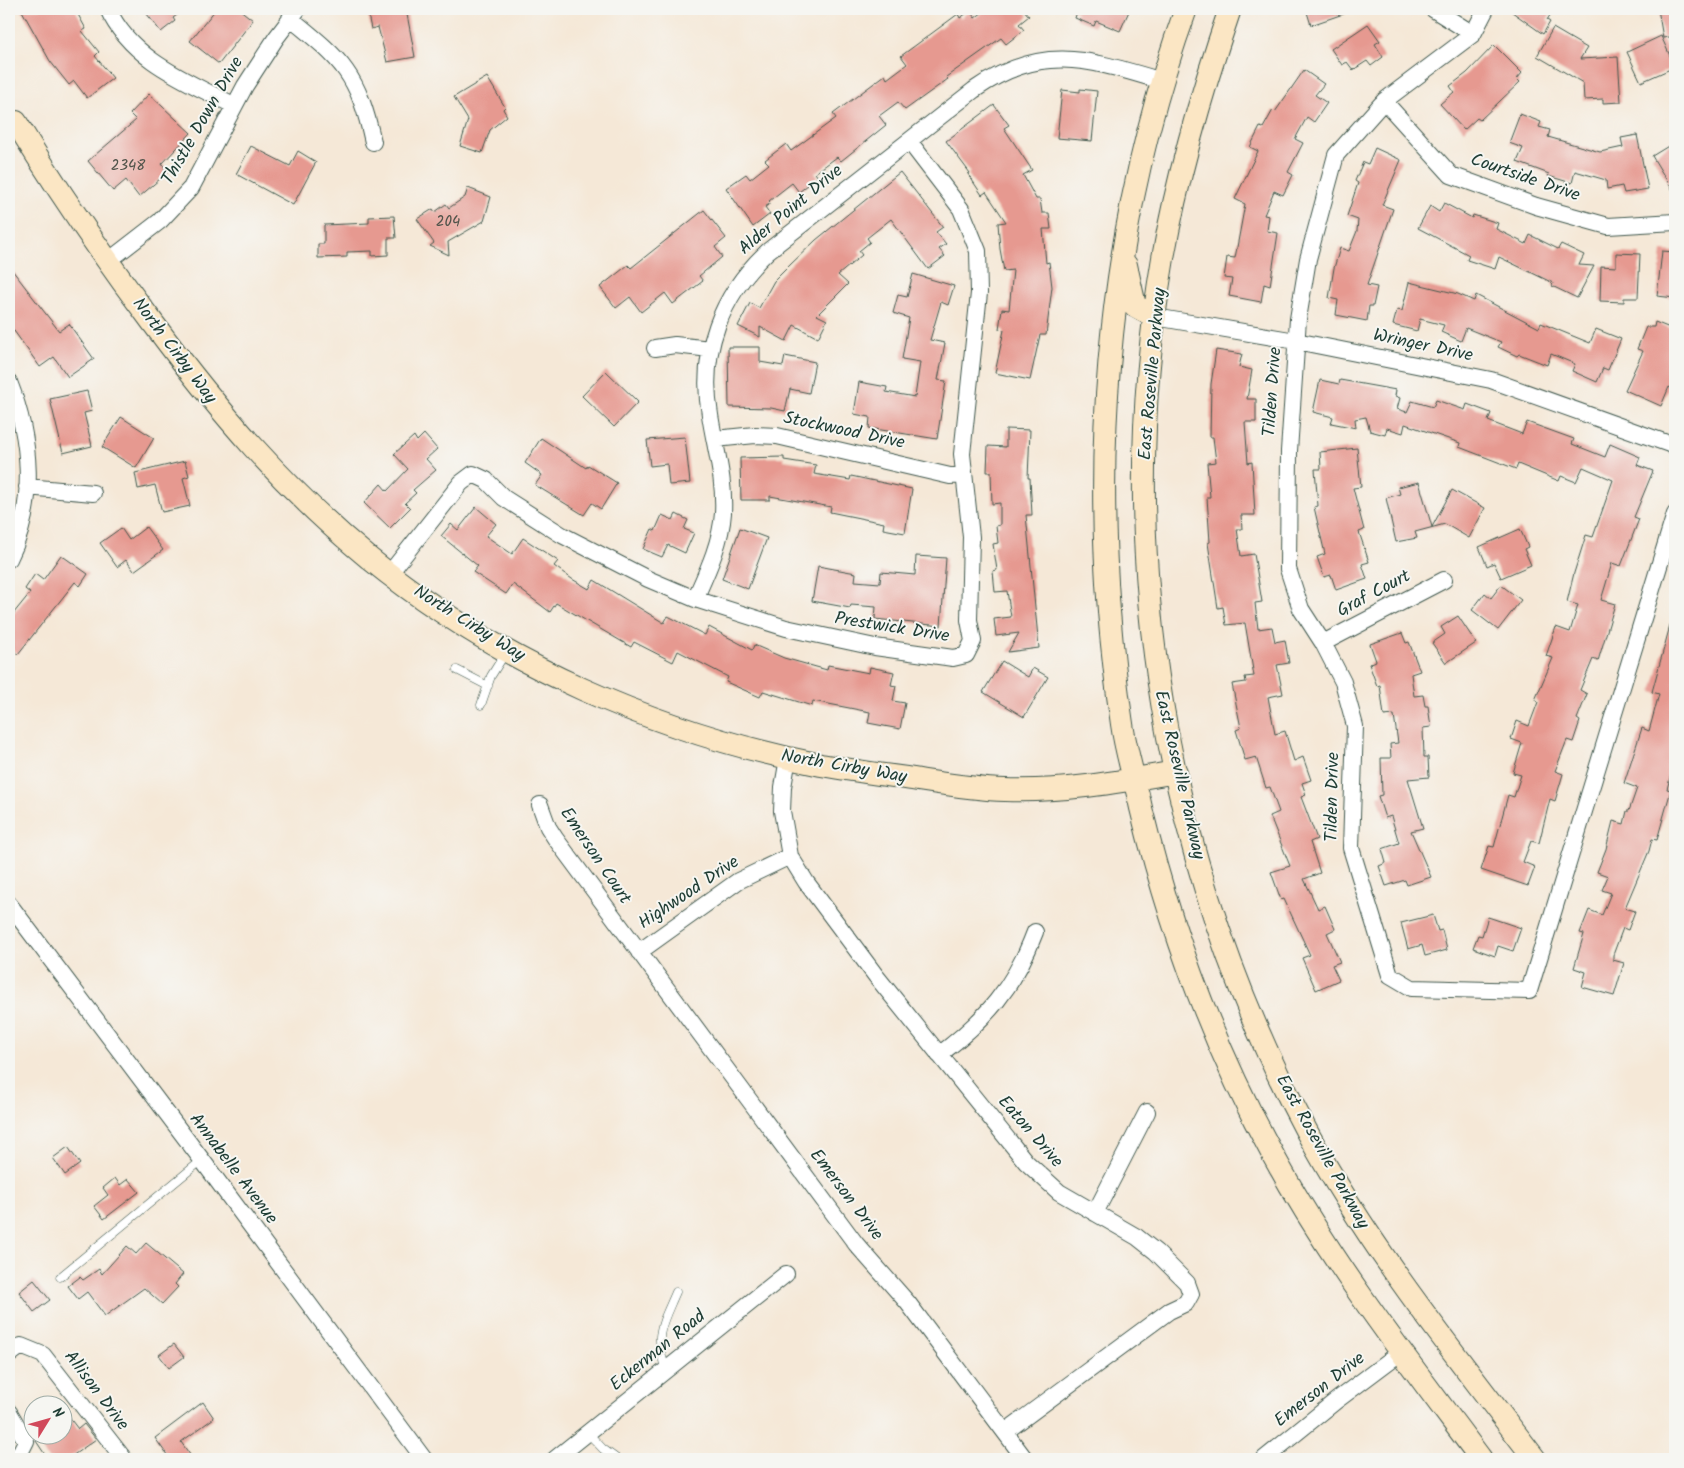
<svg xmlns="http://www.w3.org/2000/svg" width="1684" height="1468" font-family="Kalam,sans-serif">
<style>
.building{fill:#e69990}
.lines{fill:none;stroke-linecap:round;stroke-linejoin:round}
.lane-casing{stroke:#3f574c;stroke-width:9}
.street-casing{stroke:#3f574c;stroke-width:18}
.secondary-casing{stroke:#3f574c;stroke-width:24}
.lane{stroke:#fff;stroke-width:8}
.street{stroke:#fff;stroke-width:16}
.secondary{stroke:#fbe6c4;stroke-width:22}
.labels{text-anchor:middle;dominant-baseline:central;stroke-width:4;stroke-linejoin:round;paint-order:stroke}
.number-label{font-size:15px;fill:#51544b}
.street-label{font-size:18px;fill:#1f3d34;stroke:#f6f6f2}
</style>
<rect width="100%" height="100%" fill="#f6f6f2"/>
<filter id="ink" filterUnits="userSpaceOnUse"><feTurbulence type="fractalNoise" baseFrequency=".02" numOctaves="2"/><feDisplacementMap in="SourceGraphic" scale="10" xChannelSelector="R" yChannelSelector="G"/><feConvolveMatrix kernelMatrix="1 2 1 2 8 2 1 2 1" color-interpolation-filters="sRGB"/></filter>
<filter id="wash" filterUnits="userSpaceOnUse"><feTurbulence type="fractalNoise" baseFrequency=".0096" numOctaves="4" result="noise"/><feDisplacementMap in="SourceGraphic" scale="20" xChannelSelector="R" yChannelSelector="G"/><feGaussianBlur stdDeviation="1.12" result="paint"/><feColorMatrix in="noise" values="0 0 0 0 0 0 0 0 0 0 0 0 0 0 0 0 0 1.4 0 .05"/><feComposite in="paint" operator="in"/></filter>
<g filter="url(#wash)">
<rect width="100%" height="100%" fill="#f5e8d7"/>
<g id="blocks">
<path class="building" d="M21 9H75L86 29 82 31 99 52 95 56 113 78 87 98 74 81 69 85 50 61Z
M143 9H185L173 18 175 21 161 32Z
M216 9H239L253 20 219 64 190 41Z
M375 9H406L415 57 387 62 378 27 371 29 367 10Z
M987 9H1023L1029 16 1019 24 1024 30 1006 44 1001 38 946 77 948 79 905 110 898 102 879 116 886 125 841 161 837 157 815 173 818 177 799 192 792 183 769 201 771 203 765 207 770 214 753 227 726 188 746 174 750 179 769 164 765 160 786 144 791 151 836 118 833 114 885 75 887 79 907 64 901 56 958 14 960 18 970 11 975 18Z
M1069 9H1130L1120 31 1096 21 1094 26 1075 18 1077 12Z
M1306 9H1352V11L1311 25Z
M1508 9H1554L1547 20 1550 22 1543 34Z
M1658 9H1675V36L1663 38Z
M1368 24 1380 41 1375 44 1383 57 1371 66 1367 61 1353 70 1347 62 1342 65 1331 49Z
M1553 28 1587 48 1580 59 1618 57 1621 102 1603 103V99L1584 100 1583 83 1537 56Z
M1661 36 1675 67 1641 82 1627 52Z
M1494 45 1522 73 1517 79 1520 82 1480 120 1477 118 1464 130 1440 104 1454 92 1450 86 1467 73Z
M1304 70 1324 84 1315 95 1327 103 1314 122 1307 117 1295 139 1303 143 1288 172 1293 175 1283 195 1274 191 1264 215 1269 216 1267 231 1278 233 1270 286 1264 284 1261 302 1229 296 1232 279 1224 278 1227 257 1235 258 1245 204 1235 199 1258 151 1250 147 1260 127 1263 128 1273 110 1275 112Z
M487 77 505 107 503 109 507 116 490 130 482 153 460 146 468 120 454 97Z
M1080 89 1097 91 1092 141 1057 138 1062 90 1080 92Z
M149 94 191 133 162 164 168 172 139 197 126 180 113 191 88 161 136 120 130 114Z
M994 105 1009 125 1004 128 1032 170 1023 175 1036 199H1040L1042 213H1049L1051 229H1043L1046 263 1049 262 1052 287 1046 335H1040L1030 380 995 373 1004 330 999 329 1002 309 1009 310 1013 270 1004 271 1000 249 998 223 1006 222 986 192 982 195 968 174 970 173 946 141Z
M1520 114 1541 122 1539 127 1550 130 1548 137 1600 152 1623 147 1621 138 1637 135 1648 189 1624 193 1622 186 1607 189 1606 180 1575 171 1572 183 1548 176 1549 174 1517 162 1523 148 1509 143Z
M1675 142V194L1652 156Z
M251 146 290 166 298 151 316 162 293 205 236 174Z
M1375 148 1401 160 1382 205 1393 209 1367 285 1377 287 1373 306H1369L1367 321 1336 315 1338 300 1329 298 1334 268 1340 248 1349 251 1357 231 1358 220 1347 216 1358 183 1355 181 1363 162 1368 164Z
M900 172 943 227 936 232 946 244 939 249 945 256 928 269 891 219 867 238 870 242 859 251 862 255 838 275 848 284 817 315 827 320 818 338 794 325 786 341 760 327V337L738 326 750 303 759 308 774 281 790 265 816 240Z
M468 188 491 197 484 221 448 242 449 255 430 246 434 243 417 219 433 209 435 212 446 204 449 208 465 197Z
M1444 203 1472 218 1473 215 1498 223 1496 229 1526 244 1530 235 1558 249 1561 244 1584 255 1579 265 1594 266 1577 298 1552 286 1553 283 1499 257 1495 269 1467 260 1469 255 1418 228 1430 206 1439 212Z
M704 210 726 238 715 247 722 257 699 276 703 281 673 304 665 293 641 312 630 297 616 308 600 287 628 265 631 268Z
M394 216 396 238H388V255L372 256V251L347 252V257L318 258V244H324V225L369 223V217Z
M1662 251 1675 252V298L1657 296Z
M1616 253 1640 254 1638 298H1624V302L1600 301 1601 266 1616 267Z
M9 266 59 331 69 324 94 359 68 377 54 357 40 367 9 324Z
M913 274 954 286 948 305 941 302 930 340 945 343 938 380 946 381 937 439 869 428 870 417 854 414 859 382 887 387 886 392 915 397 920 362 902 359 909 318 893 313 898 295 907 297Z
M1409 282 1458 294 1474 301 1476 295 1539 328 1541 323 1590 343 1596 329 1621 339 1608 370 1603 368 1597 382 1572 371 1575 364 1551 354 1547 365 1519 354 1517 356 1498 347 1501 342 1466 328 1461 341 1441 332 1444 325 1420 319 1417 331 1393 325 1397 310 1402 311Z
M1655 322 1675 330V390L1669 387 1661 406 1625 390 1643 351 1637 349 1646 327H1654Z
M728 347H760V362L783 366 785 356 815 362 809 393 790 389 785 411 771 408 729 407Z
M1216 350 1242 354 1239 367 1252 370 1247 399H1256V422H1245L1248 463 1252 462 1255 515H1241L1242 529H1237L1241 556 1254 554 1262 602 1255 603 1258 629 1272 627 1275 642 1285 640 1289 663 1277 665 1283 694 1268 697 1275 734 1285 731 1294 761 1303 757 1311 780 1302 783 1306 795 1301 797 1317 839 1310 842 1320 873 1304 879 1318 909 1325 906 1335 929 1327 933 1340 962 1332 965 1339 980 1316 990 1302 958 1310 955 1284 899 1281 900 1271 872 1290 866 1270 816 1279 812 1270 787 1266 788 1256 757 1245 760 1236 730 1241 728 1232 684 1246 682 1245 677 1254 676 1245 623 1226 625 1223 607 1218 608 1208 543 1210 542 1207 497H1210L1207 463 1216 462 1213 437H1210L1211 384Z
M606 371 638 402 614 427 582 396Z
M1320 380 1339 384 1340 380 1396 390 1395 396 1400 398 1397 409 1407 412 1412 401 1433 407 1436 400 1465 410 1467 404 1491 413 1488 421 1522 434 1527 422 1574 439 1572 444 1605 457 1610 444 1640 457 1637 465 1653 471 1634 517 1639 519 1621 566 1612 563 1605 587 1601 600 1615 604 1598 661 1593 659 1580 690 1587 694 1577 719 1580 721 1573 742 1567 740 1555 771 1563 774 1555 801 1550 799 1539 843 1531 841 1523 862 1535 867 1528 886 1481 870 1489 846 1494 847 1508 795 1514 797 1521 775 1513 773 1522 743 1511 739 1517 721 1529 726 1538 702 1535 700 1553 658 1546 656 1556 627 1570 632 1578 605 1567 602 1574 573 1586 535 1593 537 1613 480 1583 467 1576 482 1561 476 1559 481 1518 464 1516 469 1459 447 1460 443 1405 424 1403 433 1387 428 1385 435 1370 431 1366 417 1355 419 1356 428 1331 423 1333 417 1313 412Z
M87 391 92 411 84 413 92 446 63 453 50 399Z
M121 417 154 438 136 468 102 447Z
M1006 429 1030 430 1028 478H1030L1032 515H1026L1039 648 1008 652 1019 633 996 636 994 619 1011 617 1007 591 995 592 993 571 997 570 993 544 998 543 996 526 1000 525V503L992 504 991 472H987L988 446 1006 447Z
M424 434 437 449 426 459 436 470 413 490 416 493 405 503 410 508 390 528 364 503 381 484 387 491 408 469 394 454 414 436 417 441Z
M685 437 690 483 669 485 667 464 650 466 647 440Z
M541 438 586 468 588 465 617 483 601 509 592 503 584 515 535 485 542 475 525 463Z
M1357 448 1361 487 1353 488 1364 530 1359 532 1369 562 1362 564 1367 579 1336 590 1331 575 1324 577 1317 557 1325 554 1314 507 1318 506 1315 469H1321L1320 452Z
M784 457V460L816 465 814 474 850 480 851 476 912 489 905 533 883 529 884 523 830 512 831 507 770 496V500H741L740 458Z
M185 461 189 476 183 478 190 506 162 512 155 485 138 489 135 473Z
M1419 482 1432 527 1452 490 1485 508 1469 538 1445 524 1415 532 1417 538 1396 542 1386 498 1400 494 1398 487Z
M476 507 496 524 486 536 512 554 523 538 558 561 554 566 572 579 589 589 594 580 664 623 668 616 705 635 709 627 752 650 754 645 784 658 827 670 828 665 869 673 870 667 894 672 891 685 896 686 893 701 905 703 900 729 868 723 870 712 813 701 812 706 763 691 760 697 726 682 728 677 678 651 673 662 634 642 631 647 556 603 550 612 513 584 506 594 473 572 478 566 441 536 451 524 458 530Z
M676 514 688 520 684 529 694 533 685 553 668 545 662 557 643 549 652 529 655 531 662 515 673 520Z
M146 527 163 550 134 571 126 560 117 567 100 543 121 528 129 540Z
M740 528 767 538 748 589 722 579Z
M1520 529 1528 547 1524 549 1531 565 1501 578 1494 563 1487 566 1479 547Z
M61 555 88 574 80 586 75 582 18 654 9 647V619L30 593 25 589 35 574 43 580Z
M916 556 946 558 941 626 875 619 876 607 851 605 850 608 812 601 818 566 856 573 855 581 880 583 881 572 915 575Z
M1501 585 1521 600 1498 630 1472 610 1485 593 1491 598Z
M1458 616 1476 643 1446 663 1432 643 1445 634 1441 627Z
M1671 622H1675V760L1667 789 1671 790 1657 840 1652 839 1649 851 1625 908 1635 911 1628 930 1623 928 1613 955V960L1624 963 1614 996 1582 987 1586 972 1574 968 1584 934 1580 933 1589 910 1602 915 1611 893 1602 890 1608 876 1597 872 1606 849 1613 821 1624 824 1627 811H1629L1637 788 1624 783 1642 728 1649 731 1659 694 1652 692Z
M1402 633 1406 643 1409 642 1420 671 1411 674 1414 696 1423 695 1425 706H1428L1431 727 1423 728 1424 757H1428L1429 777 1408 779 1423 828 1411 831 1431 877 1407 885 1405 880 1386 886 1379 866 1386 863 1382 849 1399 843 1391 816 1385 818 1378 796 1382 795 1381 758H1391L1390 744 1398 743 1394 715 1384 716 1380 685 1377 686 1369 664 1376 661 1370 644Z
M1002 661 1028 677 1033 668 1048 677 1024 717 983 692Z
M1433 915 1438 931 1442 930 1447 950 1425 956 1422 945 1408 949 1401 923Z
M1488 917 1521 928 1513 951 1498 946 1495 956 1473 948 1478 935 1482 936Z
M68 1147 80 1164 65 1175 53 1158Z
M115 1178 120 1185 128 1179 139 1192 104 1219 94 1206 108 1195 103 1188Z
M146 1243 183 1274 175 1284 178 1287 162 1304 144 1288 105 1316 87 1292 78 1299 68 1286 80 1277 83 1280 99 1269 102 1274 127 1246 136 1254Z
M34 1280 50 1300 34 1312 19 1292Z
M174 1344 184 1357 169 1368 159 1355Z
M203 1402 214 1418 181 1442 193 1459H170L155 1438Z
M62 1408 78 1429 84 1424 96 1439 68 1459H48L36 1441 44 1436H62Z"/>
</g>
</g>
<g filter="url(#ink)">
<use href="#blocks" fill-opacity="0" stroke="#3f574c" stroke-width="1"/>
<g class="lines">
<g class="lane-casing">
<path id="lane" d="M457 670 488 686
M481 705 491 676 506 652
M60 1277 202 1160
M666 1371C654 1333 661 1327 676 1292
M588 1433 603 1449 617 1459"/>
</g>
<g class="street-casing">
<path id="street" d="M108 9C131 60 187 81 233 105
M1433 9 1473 34
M1486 9 1473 34 1384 101 1451 175 1536 206 1608 226 1675 222
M290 18C343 61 358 74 373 142
M1384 101 1336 155 1308 259 1298 319 1289 451 1288 569 1301 609 1323 643 1343 682 1355 726 1351 848 1390 975 1412 988 1529 991 1675 514
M107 262 160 221 191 188 245 86 276 38 298 9
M1155 317 1296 341 1491 380 1675 446
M655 348 675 345 710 349
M9 382C31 438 37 504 9 559
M715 439 755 435 777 436 950 476 964 475
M27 487 93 493
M390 573 461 483 473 474 486 480 504 498 562 535 648 579 695 599 786 628 875 647 953 658 966 655 973 641 969 620 971 537 962 454 979 293 978 251 961 209 909 141
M695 599C707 572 721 543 723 513 725 479 715 448 710 415 699 352 721 295 768 251L974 90C1042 43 1088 59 1162 81
M1323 643 1444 580
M788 758 783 787 782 811 790 856 806 882 876 976 1026 1162 1059 1192 1137 1237 1156 1252 1187 1283 1191 1294 1186 1303 1169 1311 1005 1432
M540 805 548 827 555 838 856 1244 908 1303 1025 1459
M9 904 202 1160 424 1459
M639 952 738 881 790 856
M939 1055C986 1019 1014 988 1035 932
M1095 1213 1147 1112
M9 1355 21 1346 43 1355 124 1459
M9 1412 26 1441 17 1459
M555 1459 786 1274
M1264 1459 1337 1400 1401 1352"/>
</g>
<g class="secondary-casing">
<path id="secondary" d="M1186 9C1103 238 1086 485 1122 724 1126 753 1135 780 1141 808 1170 929 1214 1048 1274 1157 1333 1265 1408 1361 1481 1459
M1230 9C1202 91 1178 173 1163 258 1112 554 1165 867 1307 1132 1370 1249 1454 1353 1535 1459
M16 122C58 191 104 258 153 323 219 412 284 488 370 559 499 664 659 733 821 765 850 770 878 774 906 778 939 783 972 789 1005 790 1063 792 1119 782 1176 772
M1126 265 1135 306 1155 317"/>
</g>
<use href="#lane" class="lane"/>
<use href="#street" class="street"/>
<use href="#secondary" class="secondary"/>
</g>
</g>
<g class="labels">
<g class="number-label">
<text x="128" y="166">2348</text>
<text x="448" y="222">204</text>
</g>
<g class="street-label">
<text transform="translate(203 121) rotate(-60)">Thistle Down Drive</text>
<text transform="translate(1525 178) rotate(19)">Courtside Drive</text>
<text transform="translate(791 210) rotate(-40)">Alder Point Drive</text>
<text transform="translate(1423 346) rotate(12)">Wringer Drive</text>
<text transform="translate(174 351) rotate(53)">North Cirby Way</text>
<text transform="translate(1153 374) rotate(-85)">East Roseville Parkway</text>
<text transform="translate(1273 392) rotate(-86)">Tilden Drive</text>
<text transform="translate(844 431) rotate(12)">Stockwood Drive</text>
<text transform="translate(1374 594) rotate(-28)">Graf Court</text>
<text transform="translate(469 624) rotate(32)">North Cirby Way</text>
<text transform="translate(892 628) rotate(9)">Prestwick Drive</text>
<text transform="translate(844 767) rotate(10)">North Cirby Way</text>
<text transform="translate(1179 775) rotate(77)">East Roseville Parkway</text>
<text transform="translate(1333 797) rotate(-89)">Tilden Drive</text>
<text transform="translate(595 856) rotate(56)">Emerson Court</text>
<text transform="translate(689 893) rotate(-34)">Highwood Drive</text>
<text transform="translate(1030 1132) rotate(49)">Eaton Drive</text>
<text transform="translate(1322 1152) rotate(61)">East Roseville Parkway</text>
<text transform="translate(233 1169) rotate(53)">Annabelle Avenue</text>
<text transform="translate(846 1195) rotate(53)">Emerson Drive</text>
<text transform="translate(658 1351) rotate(-39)">Eckerman Road</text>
<text transform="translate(1320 1390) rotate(-38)">Emerson Drive</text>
<text transform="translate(96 1391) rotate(53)">Allison Drive</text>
</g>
</g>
<rect width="1684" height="1468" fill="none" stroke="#f6f6f2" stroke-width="30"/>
<g transform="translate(48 1420) rotate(53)"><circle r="24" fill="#f6f6f2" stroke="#a0aca6"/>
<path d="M0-4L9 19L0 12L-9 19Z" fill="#d1495b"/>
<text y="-8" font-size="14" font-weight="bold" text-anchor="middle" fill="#1f3d34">N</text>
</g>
</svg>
